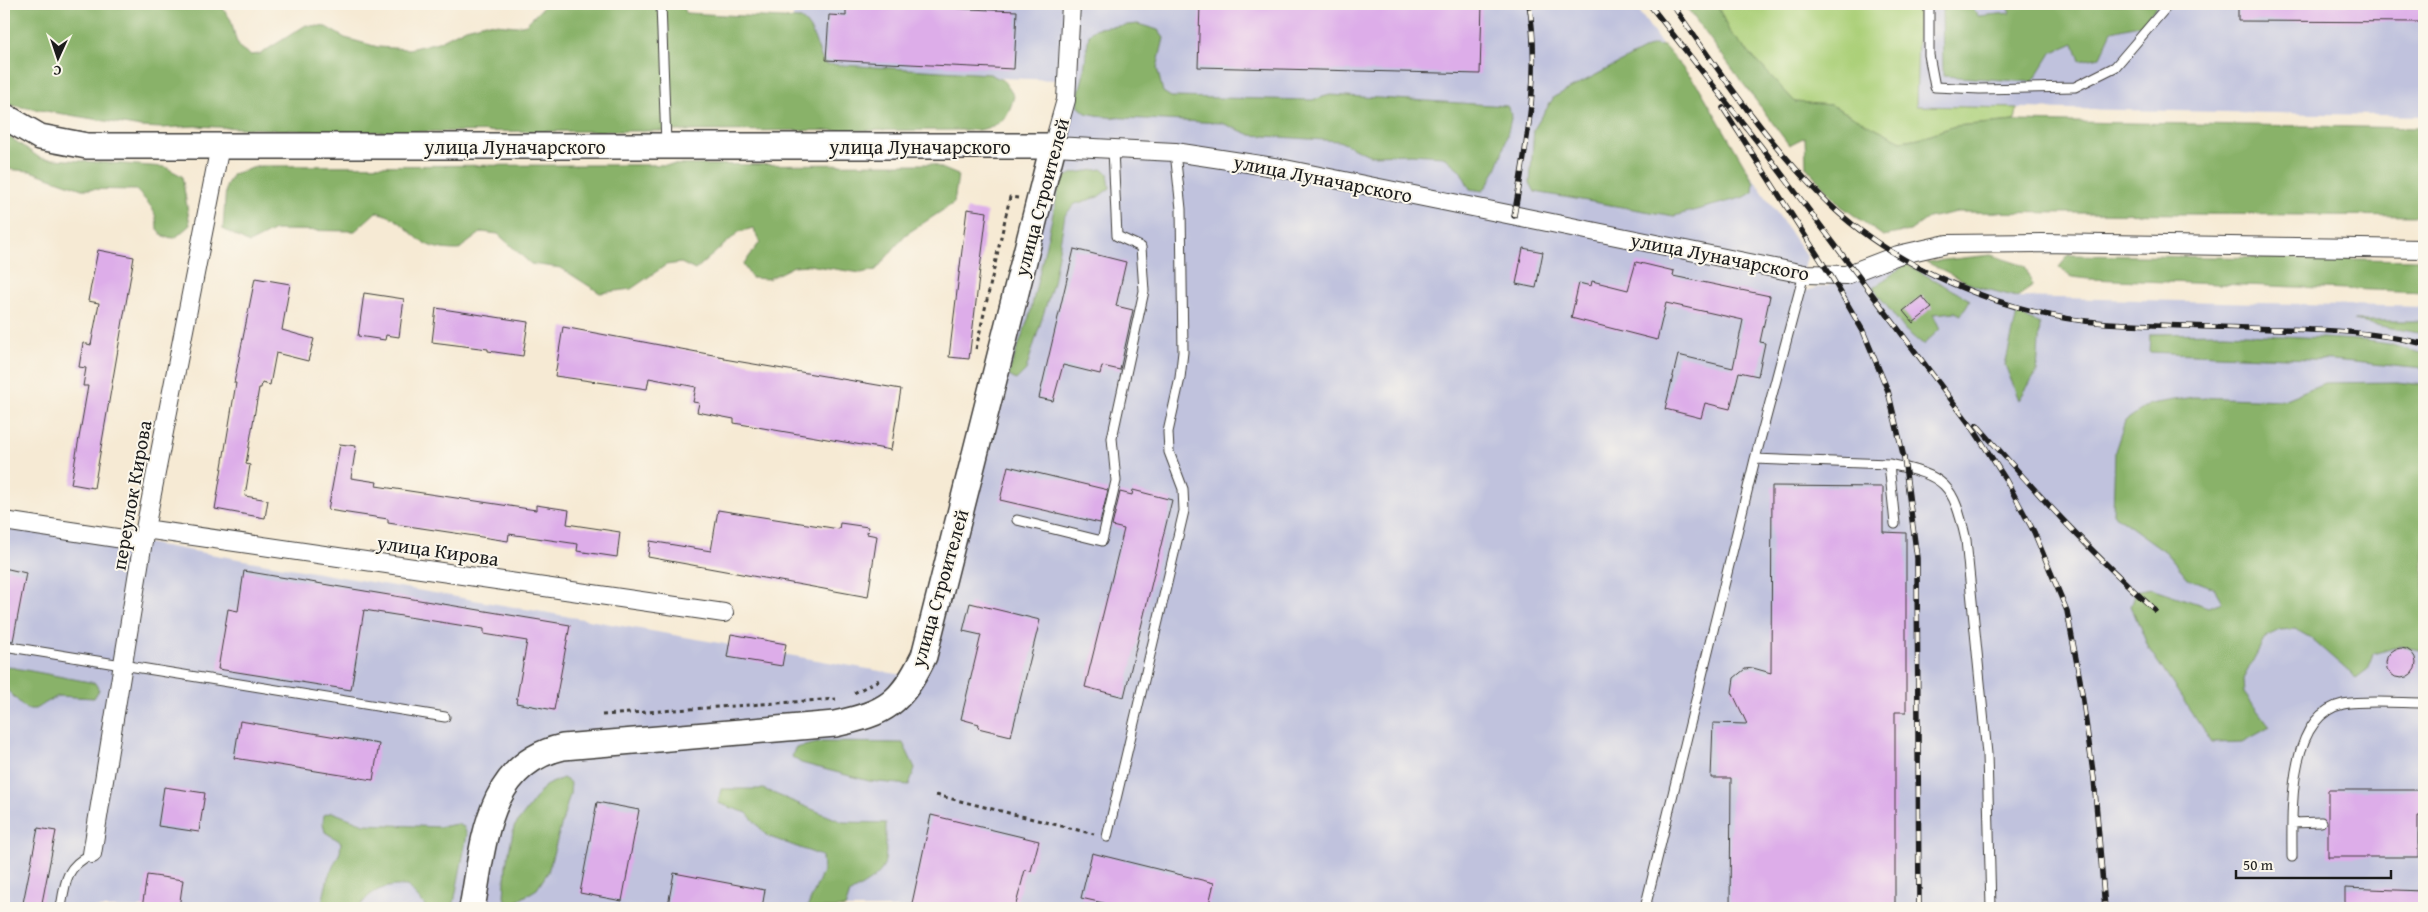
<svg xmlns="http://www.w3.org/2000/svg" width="2428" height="912" font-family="'Gentium Book Plus',serif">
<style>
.industrial{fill:#c0c2dd}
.green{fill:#acd079;stroke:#64764a}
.forest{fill:#89b269;stroke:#526742}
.building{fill:#ddade9}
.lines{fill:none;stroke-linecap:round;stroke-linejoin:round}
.service-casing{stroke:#3d3b38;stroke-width:11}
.minor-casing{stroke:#3d3b38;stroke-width:20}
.secondary-casing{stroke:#3d3b38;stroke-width:28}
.path{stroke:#3d3b38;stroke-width:3;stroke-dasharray:4 4;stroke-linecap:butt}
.service{stroke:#fff;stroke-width:9}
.minor{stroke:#fff;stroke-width:18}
.secondary{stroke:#fff;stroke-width:25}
.rail-casing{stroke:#1c1c1c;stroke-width:5.5}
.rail{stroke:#fbf7ec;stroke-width:4;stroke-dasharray:11;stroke-linecap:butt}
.labels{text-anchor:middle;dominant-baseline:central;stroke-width:4;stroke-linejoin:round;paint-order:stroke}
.street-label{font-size:20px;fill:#1c1c1c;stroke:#fbf7ec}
</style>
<rect width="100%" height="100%" fill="#fbf7ec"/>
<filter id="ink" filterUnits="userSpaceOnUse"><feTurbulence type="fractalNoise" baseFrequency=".02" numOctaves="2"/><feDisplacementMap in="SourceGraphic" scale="10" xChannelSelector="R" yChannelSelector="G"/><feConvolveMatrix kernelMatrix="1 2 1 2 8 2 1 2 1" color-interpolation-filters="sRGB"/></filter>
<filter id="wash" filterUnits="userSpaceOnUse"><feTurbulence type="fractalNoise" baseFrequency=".0096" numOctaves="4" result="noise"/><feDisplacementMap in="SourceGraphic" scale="20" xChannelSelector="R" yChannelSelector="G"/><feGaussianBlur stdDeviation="1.12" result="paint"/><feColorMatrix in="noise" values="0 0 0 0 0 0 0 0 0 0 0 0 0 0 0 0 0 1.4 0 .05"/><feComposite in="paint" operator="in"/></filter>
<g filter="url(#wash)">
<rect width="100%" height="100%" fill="#f6ead4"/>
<path class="industrial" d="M793 4H1634L1807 257 1798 293 1903 264 2017 297 2424 307V908H4V518L920 678 1056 149 1059 80 793 71Z
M1919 4H2424V116L1916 106Z"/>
<path class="green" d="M1713 4H1919L1916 106 2017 108 2015 121 1955 126 1919 138 1901 141 1831 105 1795 102 1729 31Z"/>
<path class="forest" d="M4 4H220L231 20 236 40 240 48 250 55 260 54 306 25 326 27 345 38 378 47 409 49 438 42 466 28 486 23 516 26 526 24 546 4H683L686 13 801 19C816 29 815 49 825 64L990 74 1004 81 1014 96C1008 118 1003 124 980 130L328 132 195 126 162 128 141 127 10 105 4 100Z
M1684 4H1717L1729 31 1795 102 1831 105 1901 141 1919 138 1955 126 2015 121 2424 128V216L1957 212 1928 218 1910 231 1883 236 1841 206 1806 167 1805 137 1789 145Z
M1942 4H1969L1978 16 2010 13 2007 4H2157V6L2142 24 2112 31 2100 57 2080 61 2074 43 2051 53 2033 82 1943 76Z
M1138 24 1158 30 1164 38 1157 68 1163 92 1171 97 1312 100 1330 95 1507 106 1512 114C1506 140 1500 170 1483 191L1470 189 1460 170 1443 156 1412 154 1369 155 1339 141 1251 135 1222 123 1107 117 1086 113 1078 106V96L1083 77 1089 34 1097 28Z
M1653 45 1664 46 1699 87 1754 182 1753 192 1745 197 1674 216 1535 192 1530 183 1534 129 1554 97Z
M4 133 40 158 165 167 182 176 190 225 175 238 164 237 157 229C157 209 149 204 136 190L82 189 30 171 4 169Z
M932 164 958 175 954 203 905 235 876 270 861 273 809 265 794 266 768 279 752 278 743 265 760 242 753 228 739 232 695 270 681 263 666 265 631 289 600 293 561 268 531 264 498 234 482 232 458 250C447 250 436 249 426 244 406 232 403 218 376 212L355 231 275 230 249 243 223 229 226 186 233 174 259 166Z
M1102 169 1108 173 1110 188 1098 197 1075 204 1065 215 1053 283 1026 370 1016 380 1009 376 1010 369 1030 314 1061 179 1074 173Z
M1991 255 2025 266 2033 286 2017 297 1975 286 1926 262Z
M2069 255 2424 260V292L2089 279 2072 277 2059 267Z
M1906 264 1970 300 1961 315 1955 312 1933 314 1940 329 1923 345 1905 330 1873 288Z
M2017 314 2040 324 2037 372 2019 400 2005 365Z
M2354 321H2424V334Z
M2225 333 2361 340 2388 344 2424 354V369L2333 360 2149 352 2150 334Z
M2397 382 2424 385V651L2400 646 2374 654 2368 669 2356 678 2309 637 2295 629 2279 630 2265 638 2243 679 2244 693 2270 727 2243 742 2212 743 2149 649 2131 606 2136 591 2151 588 2208 607 2222 602 2214 588 2188 578 2166 552 2113 514 2115 451 2125 421 2150 404 2193 397 2283 400 2324 383Z
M4 666 95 683 99 690 94 698 58 696 35 709H26L4 687Z
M822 742 903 743 915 768 909 785 869 781 801 763 792 757 795 748Z
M563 778 571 783 570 794 548 872 537 889 509 906 504 897 506 866 514 827 545 786Z
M721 789H763L843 822 886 823C885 869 892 869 850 893L845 908H807L823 871 822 856 767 836 747 813 718 803Z
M332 812 364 824 440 827 457 824 464 827 467 835 453 908H424L425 905 407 886C386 885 371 889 359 908H321L328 877 340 852 341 842 325 832 323 823 324 815Z"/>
<g id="blocks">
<path class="building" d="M846 4 1017 11 1014 69 826 60 829 15 846 16Z
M1200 4H1482L1480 74 1198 67Z
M2238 4H2424V22L2238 21Z
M967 209 987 212 969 359 949 357Z
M1523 248 1543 252 1536 288 1516 284Z
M1074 249 1126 262 1116 306 1133 310 1120 370 1102 366 1100 374 1063 365 1053 401 1039 398Z
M98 250 134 257 94 488 71 484 88 386H83L86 368 79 367 83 343 91 345 99 303 88 301Z
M1636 262 1674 271 1673 276 1770 296 1760 342 1765 343 1758 376 1739 372 1730 409 1705 403 1701 418 1665 409 1678 355 1733 368 1743 320 1666 303 1657 340 1571 318 1579 283 1591 286 1592 281 1628 290Z
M255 278 290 284 282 330 314 339 308 361 276 353 270 385 262 383 261 388H259L246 464 250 465 245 496 268 500 265 518 215 509 236 383H234Z
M364 293 404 299 399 337 386 335 385 340 358 336Z
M1922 296 1932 308 1913 323 1903 311Z
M436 308 528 322 523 356 488 351V349L432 342Z
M563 327 724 357V359L901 389 891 450 734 423V419L697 412 699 403 693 402 696 387 649 378 647 389 555 376Z
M340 444 356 446 351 478 377 482 376 486 536 510V505L569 510 567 524 620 532 617 557 577 551 578 544 509 534 508 541 388 523V519L328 510Z
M1008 466 1108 490 1100 523 1000 500Z
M1772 486 1883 487V532L1906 533V712H1895V908H1730L1731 778H1711L1713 723 1747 724 1732 692 1734 678 1745 669 1753 668 1771 673Z
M1133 490 1172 500 1124 697 1085 687 1124 529 1112 526 1120 492 1132 495Z
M718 510 839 529 840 523 868 527 867 534 877 536 868 597 648 557 650 541 711 551Z
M4 568 26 573 13 641 4 640Z
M244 571 570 625 554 710 516 703 527 641 484 634V629L364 610 351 690 218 669 228 609 238 611Z
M970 603 1040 620 1011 736 978 728 979 724 961 719 981 635 963 631Z
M731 634 786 644 782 666 727 657Z
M2386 663a15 15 0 1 1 30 0a15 15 0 1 1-30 0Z
M240 721 379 744 373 780 234 758Z
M164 787 205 793 199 832 158 826Z
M2328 790H2424V816H2418V857H2328Z
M597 802 639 810 622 901 580 893Z
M931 815 1039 841 1031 871 1025 870 1015 908H911Z
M38 828 56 831 41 908H22Z
M1092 853 1214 883 1208 908H1125L1081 898Z
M674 873 765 890 762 908H686L668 905Z
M147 875 183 880 179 908H142Z
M2345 888 2422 891 2421 908H2345Z"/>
</g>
</g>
<g filter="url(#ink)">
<use href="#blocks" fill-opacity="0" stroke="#3d3b38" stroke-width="1"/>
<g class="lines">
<g class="service-casing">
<path id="service" d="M661 4 666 144
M1929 4V55L1935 87 1980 89 2075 87 2115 67 2169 4
M1755 459 1889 464 1895 524
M1889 464C1946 476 1953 483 1966 540L1987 754 1991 908
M1017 520 1102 541 1116 481 1112 438 1144 291 1141 247 1117 236 1113 150
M4 646 445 717
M2292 823 2321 822
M1107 837 1184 511 1183 489 1169 452 1168 432 1180 378 1183 352 1181 209 1175 152
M2292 857C2292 813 2287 716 2343 704 2363 700 2402 703 2424 703
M61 908C65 881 66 866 92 854
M1645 908 1755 459 1804 274"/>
</g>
<g class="minor-casing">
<path id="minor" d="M1071 4 1066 100 1053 146 1175 152 1280 168 1804 274 1846 275 1898 255 1947 244 2041 243 2424 249
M4 521 143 542
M145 529 724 613
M92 854 145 529 220 146"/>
</g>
<g class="secondary-casing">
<path id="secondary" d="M4 116 40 137 87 146H1053L924 656C901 703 887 713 835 724L563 747C486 764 484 844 472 908"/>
</g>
<path class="path" d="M976 349 1010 197 1018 198
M854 693 881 679
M602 715 836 699
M936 795 1094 834"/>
<use href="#service" class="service"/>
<use href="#minor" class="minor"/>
<use href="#secondary" class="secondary"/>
<g class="rail-casing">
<path id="rail" d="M1649 4 1760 145 1974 430 2006 480 2034 532 2067 611 2080 680 2094 779 2105 908
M1672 4C1718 70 1764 138 1821 196 1890 267 2009 317 2107 323 2164 326 2222 327 2279 329 2329 330 2376 332 2424 344
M1723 108 1831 276 1863 331 1888 391 1904 458 1917 558 1919 908
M1514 216C1526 147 1541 73 1529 4
M1977 425C2034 490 2091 553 2155 610"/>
</g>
<use href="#rail" class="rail"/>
</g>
</g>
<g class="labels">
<g class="street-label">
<text x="515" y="146">улица Луначарского</text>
<text x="920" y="146">улица Луначарского</text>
<text transform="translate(1323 178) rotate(11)">улица Луначарского</text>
<text transform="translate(1041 197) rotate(-75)">улица Строителей</text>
<text transform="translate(1720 256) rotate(11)">улица Луначарского</text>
<text transform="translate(131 495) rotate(-80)">переулок Кирова</text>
<text transform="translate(438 550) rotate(8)">улица Кирова</text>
<text transform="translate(939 588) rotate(-74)">улица Строителей</text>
</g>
</g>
<rect width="2428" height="912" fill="none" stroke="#fbf7ec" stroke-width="20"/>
<g transform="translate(58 58) rotate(183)" stroke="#fbf7ec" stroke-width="4" paint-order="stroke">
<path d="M0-4L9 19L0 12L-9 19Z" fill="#1c1c1c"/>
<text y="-8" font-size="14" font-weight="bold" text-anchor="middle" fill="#1c1c1c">С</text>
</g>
<path d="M2236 870v8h155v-8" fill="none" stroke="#1c1c1c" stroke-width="2.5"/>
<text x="2243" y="870" font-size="15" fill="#1c1c1c" stroke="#fbf7ec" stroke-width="4" paint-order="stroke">50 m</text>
</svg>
